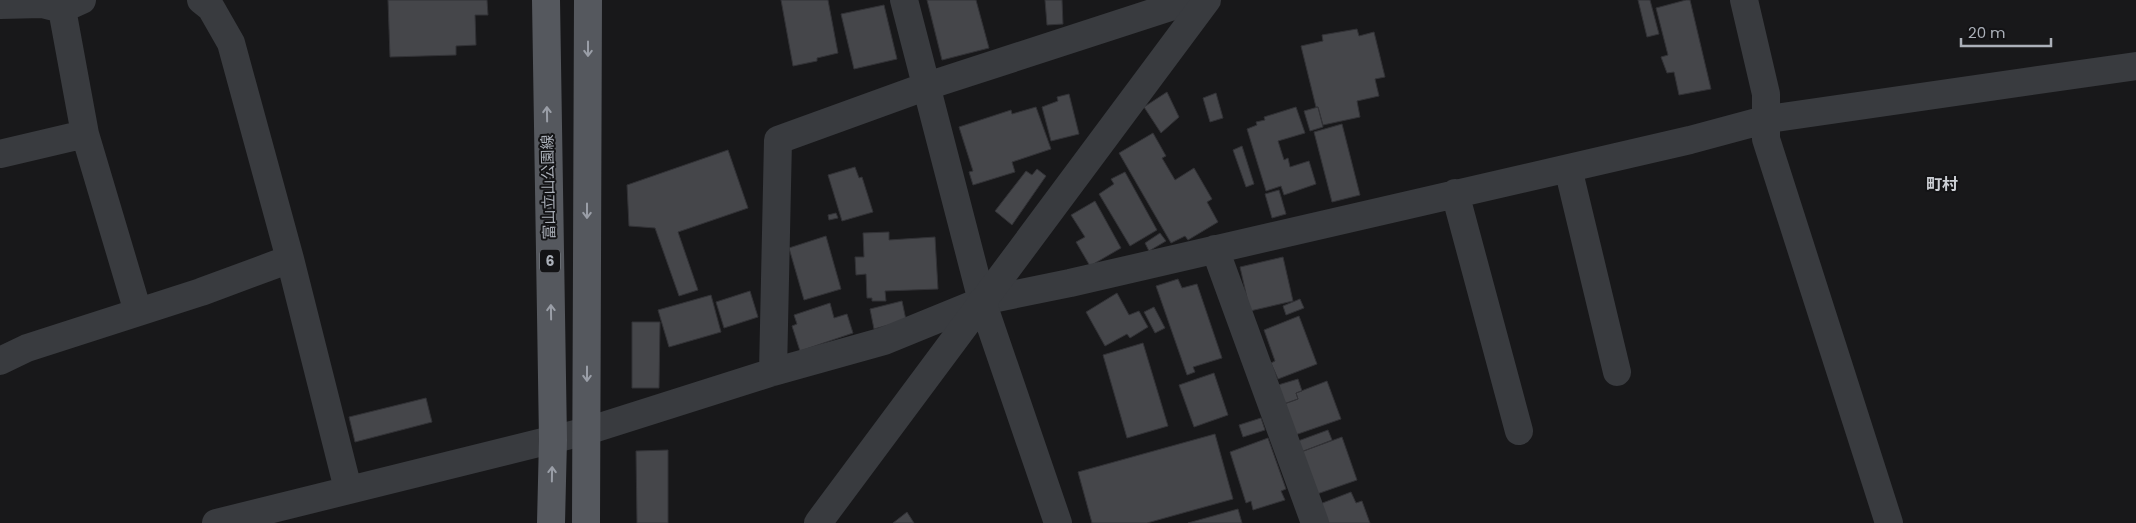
<svg xmlns="http://www.w3.org/2000/svg" width="2136" height="523" font-family="Poppins,'Noto Sans JP',sans-serif">
<style>
.building{fill:#45464a;stroke:#323236}
.lines{fill:none;stroke-linecap:round;stroke-linejoin:round}
.minor{stroke:#393b3f;stroke-width:28}
.tertiary{stroke:#393b3f;stroke-width:28}
.primary{stroke:#55585e;stroke-width:28}
.oneway{stroke:#9a9ea7}
.labels{text-anchor:middle;dominant-baseline:central;stroke-width:4;stroke-linejoin:round;paint-order:stroke}
.shield{fill:#131315;stroke:#7d8188;stroke-width:1}
.shield-label{font-size:14px;font-weight:bold;fill:#abb0b9}
.street-label{font-size:15px;fill:#abb0b9;stroke:#131315}
.neighbourhood-label{font-size:16px;font-weight:bold;fill:#cccfd5;stroke:#131315}
</style>
<rect width="100%" height="100%" fill="#18181a"/>
<path class="building" d="M388 0H487L488 15H475L476 45 456 46V55L390 57Z
M781 0H828L838 53 817 58V61L793 66Z
M927 0H976L989 48 942 60Z
M1045 0H1062L1063 24 1047 25Z
M1638 0H1650L1659 34 1647 37Z
M1686 0H1690L1711 89 1679 95 1674 72 1667 73 1661 57 1668 55 1656 8Z
M884 5 897 59 854 69 841 14Z
M1357 29 1359 36 1374 32 1385 77 1375 79 1379 96 1357 101 1360 117 1323 125 1318 107H1316L1301 46 1323 41 1322 35Z
M1167 92 1179 117 1161 133 1144 107Z
M1216 93 1223 118 1210 122 1203 98Z
M1069 94 1079 134 1051 141 1042 107 1058 101 1057 97Z
M1036 107 1051 149 1012 162 1015 172 973 185 969 172 973 171 959 127 1011 110 1012 114Z
M1296 107 1305 133 1278 141 1284 160 1288 158 1290 167 1309 161 1316 184 1284 195 1281 186 1266 191 1247 129 1257 125 1256 122 1265 120 1264 117Z
M1318 107 1323 127 1310 131 1304 111Z
M1342 124 1360 195 1332 202 1314 132Z
M1153 133 1166 156 1162 158 1175 180 1194 168 1212 199 1207 202 1218 222 1188 240 1185 236 1171 243 1119 153Z
M1242 146 1254 184 1246 187 1233 150Z
M728 150 748 208 678 232 698 290 679 296 655 228 629 226 627 185Z
M855 167 859 178 862 177 873 212 842 221 828 175Z
M1037 169 1046 176 1012 225 995 211 1026 171 1032 175Z
M1125 172 1157 230 1130 246 1099 194 1114 184 1111 179Z
M1279 190 1286 214 1272 218 1265 194Z
M1095 201 1121 248 1090 266 1076 242 1085 237 1071 215Z
M836 213 838 218 829 220 828 215Z
M889 232V240L935 237 938 289 885 291 886 301H872V298H867L866 274 856 275 855 257H864L863 233Z
M1160 233 1166 241 1149 251 1145 243Z
M826 236 841 289 804 300 789 248Z
M1283 257 1293 301 1250 311 1240 267Z
M1178 279 1182 288 1197 284 1222 358 1193 367 1195 372 1187 375 1156 286Z
M750 291 758 317 724 328 716 302Z
M1117 293 1129 315 1139 311 1148 327 1130 338 1127 334 1105 346 1086 312Z
M711 295 721 332 669 347 658 310Z
M1300 299 1304 308 1286 315 1283 306Z
M902 301 906 320 874 329 870 309Z
M830 303 834 318 847 314 853 333 800 351 792 326 797 324 794 315Z
M1154 307 1165 328 1155 333 1144 312Z
M1299 316 1317 364 1278 379 1271 363 1275 361 1264 330Z
M632 322H660L659 388H632Z
M1143 343 1168 426 1127 438 1103 355Z
M1214 373 1228 415 1194 427 1179 385Z
M1298 379 1302 391 1296 393 1298 399 1284 404 1278 385Z
M1327 381 1341 419 1295 435 1284 404 1298 399 1296 393Z
M426 398 432 422 355 442 349 417Z
M1261 418 1265 430 1243 437 1239 425Z
M1328 430 1332 440 1301 452 1298 441Z
M1215 434 1233 499 1147 523H1092L1078 472Z
M1342 437 1357 480 1317 494 1301 452Z
M1268 438 1286 489 1281 491 1285 500 1253 510 1251 501 1246 503 1230 452Z
M668 450V523H637L636 451Z
M1351 492 1356 503 1362 501 1370 523H1327L1320 504Z
M1238 509 1242 523H1188Z
M907 512 914 523H893Z"/>
<g class="lines">
<path class="minor" d="M201 0 211 8 231 43 290 259 348 489
M904 0 982 301
M1744 0 1766 94V139L1889 523
M0 5 42 4 62 9 82 0
M62 9 85 134 138 312
M0 154 85 134
M1568 168 1617 372
M1455 193 1519 431
M1215 249 1315 523
M0 361 27 348 201 292 290 259
M773 372 778 140 927 86 1192 0
M216 523 587 431 773 372 884 341 982 301 1070 283 1690 140 1768 119 2136 66"/>
<path class="tertiary" d="M982 301 1058 523
M818 523 1207 0"/>
<path class="primary" d="M546 0 553 440 551 523
M586 523 588 0"/>
</g>
<defs><path id="oneway-shaft" d="M-6 0H5M1.5-3L5.5 0L1.5 3" fill="none" stroke-width="1.6" stroke-linecap="round" stroke-linejoin="round" transform="scale(1.25)"/></defs>
<g class="oneway">
<use href="#oneway-shaft" transform="translate(588 49) rotate(90)"/>
<use href="#oneway-shaft" transform="translate(547 114) rotate(-91)"/>
<use href="#oneway-shaft" transform="translate(587 211) rotate(90)"/>
<use href="#oneway-shaft" transform="translate(551 312) rotate(-91)"/>
<use href="#oneway-shaft" transform="translate(587 374) rotate(90)"/>
<use href="#oneway-shaft" transform="translate(552 474) rotate(-89)"/>
</g>
<g class="labels">
<rect class="shield" x="540" y="249.5" width="20" height="23" rx="4"/>
<g class="shield-label">
<text x="550" y="261">6</text>
</g>
<g class="street-label">
<text transform="translate(548 187) rotate(-91)">富山立山公園線</text>
</g>
<g class="neighbourhood-label">
<text x="1942" y="184">町村</text>
</g>
</g>
<path d="M1961 38v8h90v-8" fill="none" stroke="#abb0b9" stroke-width="2.5"/>
<text x="1968" y="38" font-size="15" fill="#abb0b9" stroke="#131315" stroke-width="4" paint-order="stroke">20 m</text>
</svg>
